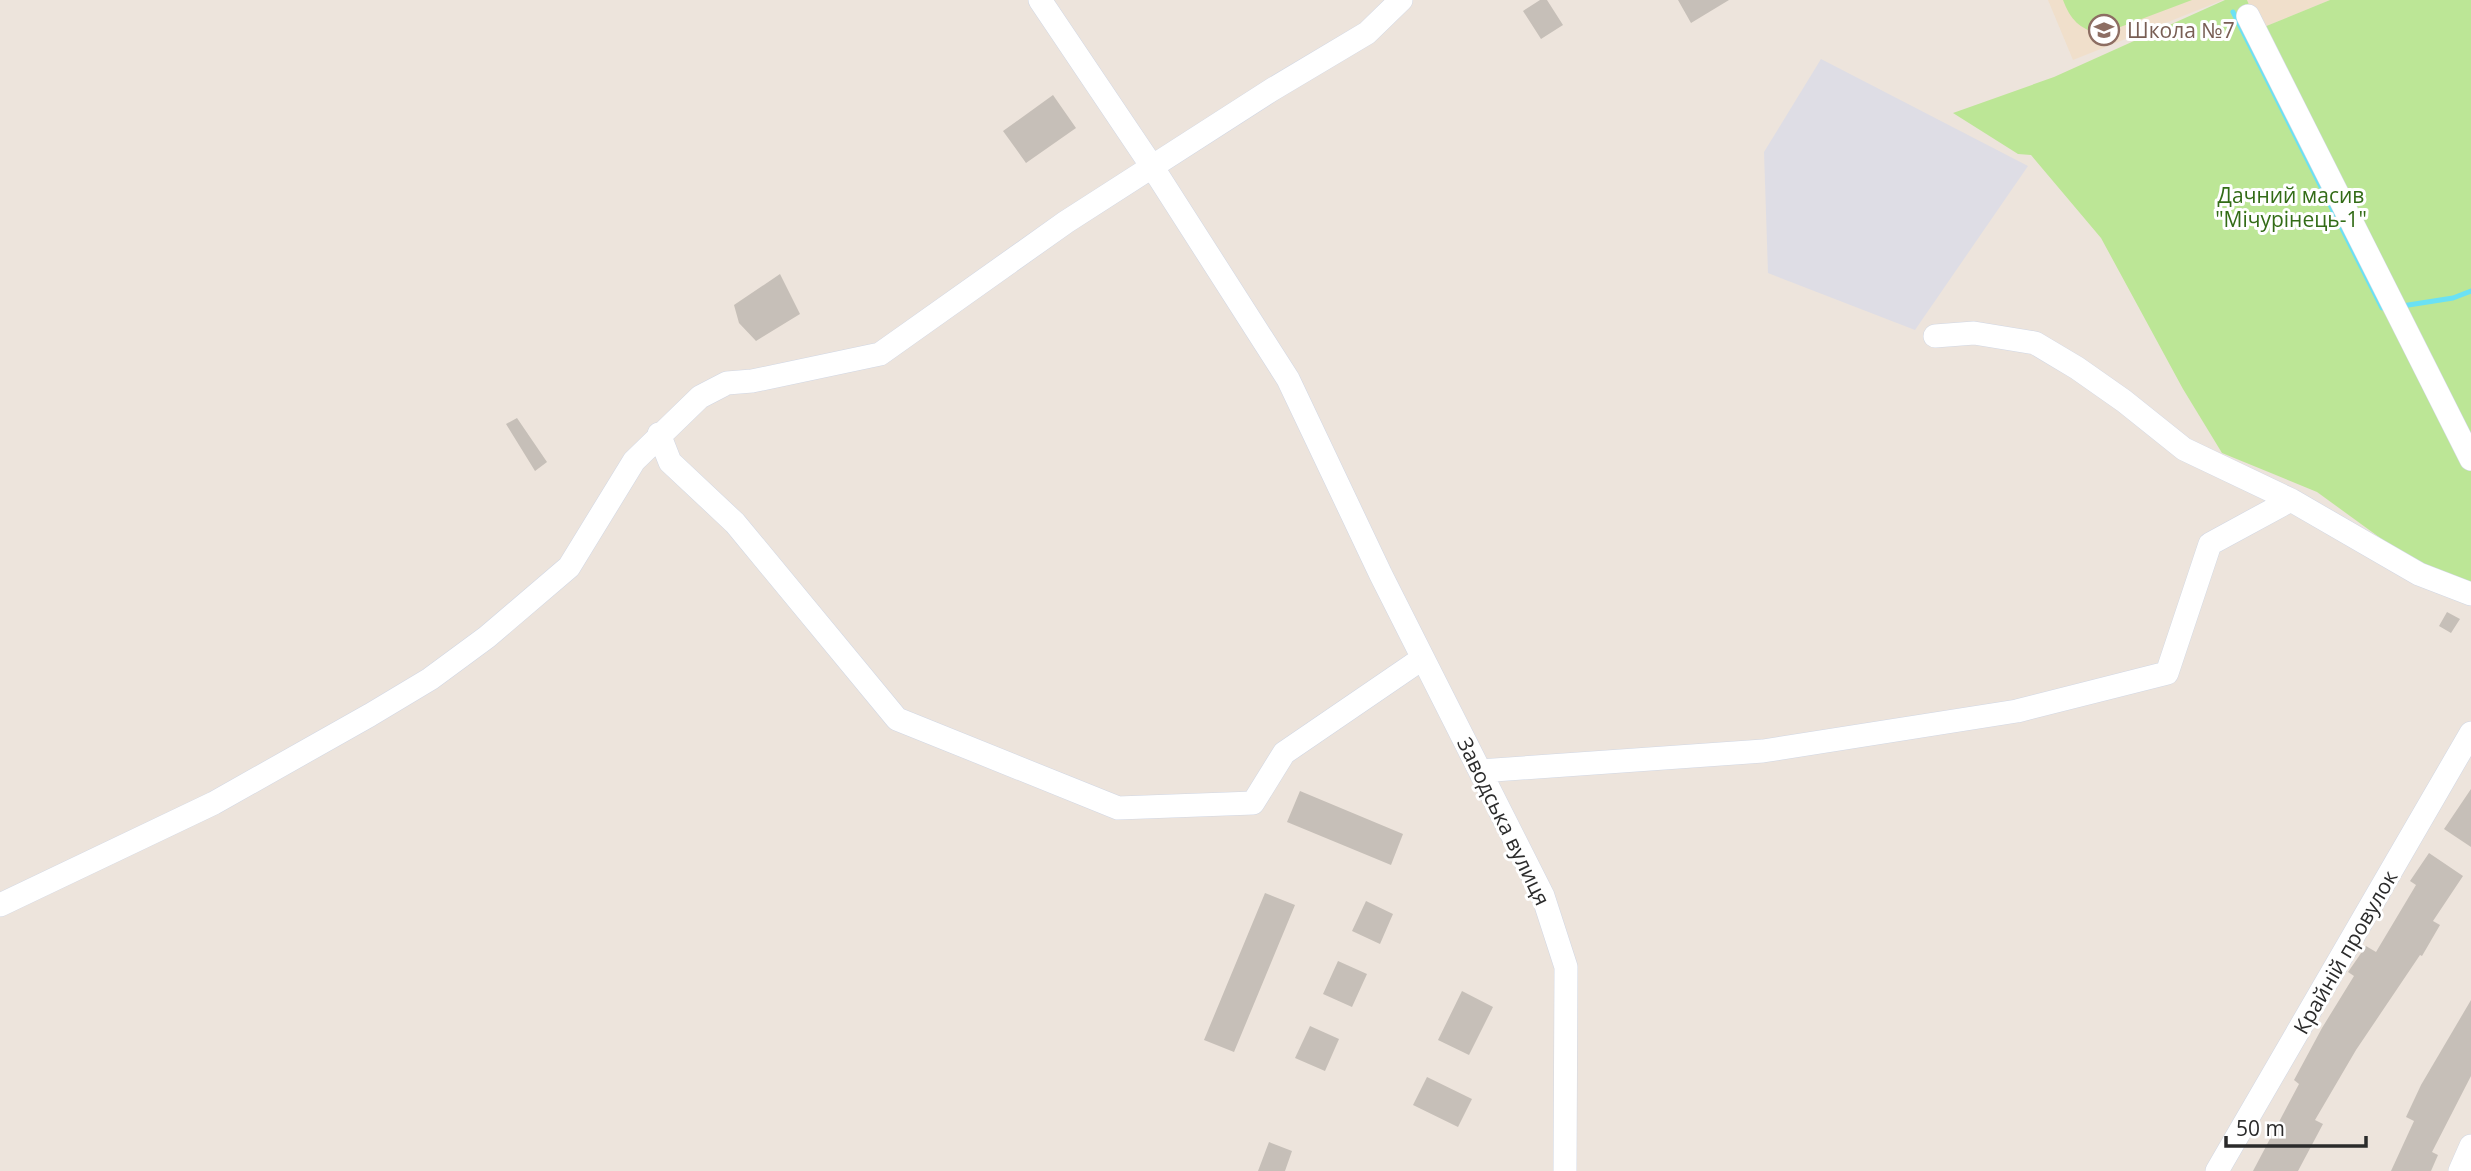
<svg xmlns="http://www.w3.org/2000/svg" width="2471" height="1171" font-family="'Open Sans',sans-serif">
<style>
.industrial{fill:#dedde5}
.education{fill:#f0dfcb}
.green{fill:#bce696}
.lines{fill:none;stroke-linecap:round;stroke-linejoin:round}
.stream{stroke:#6ae1f4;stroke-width:5}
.building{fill:#c6bfb8}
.minor-casing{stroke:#d1d7e4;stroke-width:24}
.minor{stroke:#fff;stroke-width:23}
.labels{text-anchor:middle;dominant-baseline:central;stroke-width:6;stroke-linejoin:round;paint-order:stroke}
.education-label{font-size:21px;fill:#785e54;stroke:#fff;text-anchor:start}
.park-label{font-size:21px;fill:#336c17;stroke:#fff}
.street-label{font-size:21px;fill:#2b2b2b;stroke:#fff}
</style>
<rect width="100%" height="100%" fill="#ede4dc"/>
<path class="industrial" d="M1821 59 2028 166 1915 330 1768 273 1764 152Z"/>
<path class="education" d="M2048 0H2223L2073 60Z
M2247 0H2330L2259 29Z"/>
<path class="green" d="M2063 0H2192L2099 35C2079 27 2071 21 2063 0Z
M2225 0H2247L2259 29 2330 0H2471V585L2405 556 2317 492 2222 453 2183 389 2101 238 2031 155 2018 154 1953 113 2054 77Z"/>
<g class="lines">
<path class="stream" d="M2233 12 2382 308
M2402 306 2453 298 2471 291"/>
</g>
<path class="building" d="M1540 0H1547L1563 25 1541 39 1523 11Z
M1678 0H1729L1691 23Z
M1053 95 1076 128 1026 163 1003 131Z
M780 274 800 314 756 341 739 323 734 305Z
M517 418 547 462 535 471 506 424Z
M2447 612 2460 619 2451 633 2439 626Z
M2471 789V847L2444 829Z
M1300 791 1403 834 1391 865 1287 822Z
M2429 853 2463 876 2433 921 2440 925 2422 956 2420 955 2356 1050 2315 1120 2323 1124 2298 1171H2253L2299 1084 2294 1080 2322 1028 2354 976 2348 972 2366 946 2376 952 2416 885 2410 881Z
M1265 893 1295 905 1234 1052 1204 1040Z
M1366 901 1393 914 1380 944 1352 931Z
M1338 961 1367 974 1352 1007 1323 994Z
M1462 991 1493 1007 1469 1055 1438 1040Z
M2471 1000V1076L2432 1152 2438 1155 2431 1171H2391L2414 1121 2406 1117 2421 1085Z
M1310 1026 1339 1039 1325 1071 1295 1058Z
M1427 1077 1472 1099 1458 1127 1413 1105Z
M1269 1142 1292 1151 1285 1171H1258Z"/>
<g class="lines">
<g class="minor-casing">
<path id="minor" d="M1040 0 1153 168 1288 379 1381 575 1543 896 1566 967 1565 1171
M2248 16 2471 459
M1935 336 1974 333 2035 343 2077 368 2124 401 2184 449 2291 500 2419 574 2471 594
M659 434 670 462 735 523 897 719 1118 808 1253 803 1284 753 1423 658
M1480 771 1763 751 2017 711 2167 673 2210 544 2291 500
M0 905 214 803 370 715 430 679 487 637 569 567 634 461 700 397 727 383 752 381 880 354 1066 222 1273 89 1367 33 1401 0
M2217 1171 2471 733
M2460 1171 2471 1146"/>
</g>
<use href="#minor" class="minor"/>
</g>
<defs>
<g id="school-ring" transform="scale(1.575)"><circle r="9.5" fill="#fff" stroke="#8d6e63" stroke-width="1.5"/><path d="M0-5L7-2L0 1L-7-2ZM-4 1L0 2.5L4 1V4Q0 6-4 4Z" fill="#8d6e63"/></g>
</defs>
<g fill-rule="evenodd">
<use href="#school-ring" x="2104" y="30"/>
</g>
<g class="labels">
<g class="education-label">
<text x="2127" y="30">Школа №7</text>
</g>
<g class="park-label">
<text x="2291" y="195">Дачний масив<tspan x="2291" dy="24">"Мічурінець-1"</tspan></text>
</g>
<g class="street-label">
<text transform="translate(1504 821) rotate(64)">Заводська вулиця</text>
<text transform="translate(2345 952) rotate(-60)">Крайній провулок</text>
</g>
</g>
<path d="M2226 1136v10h140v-10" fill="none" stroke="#2b2b2b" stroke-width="3.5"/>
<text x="2236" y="1136" font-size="21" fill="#2b2b2b" stroke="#ffffff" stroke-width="5" paint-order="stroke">50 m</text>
</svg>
